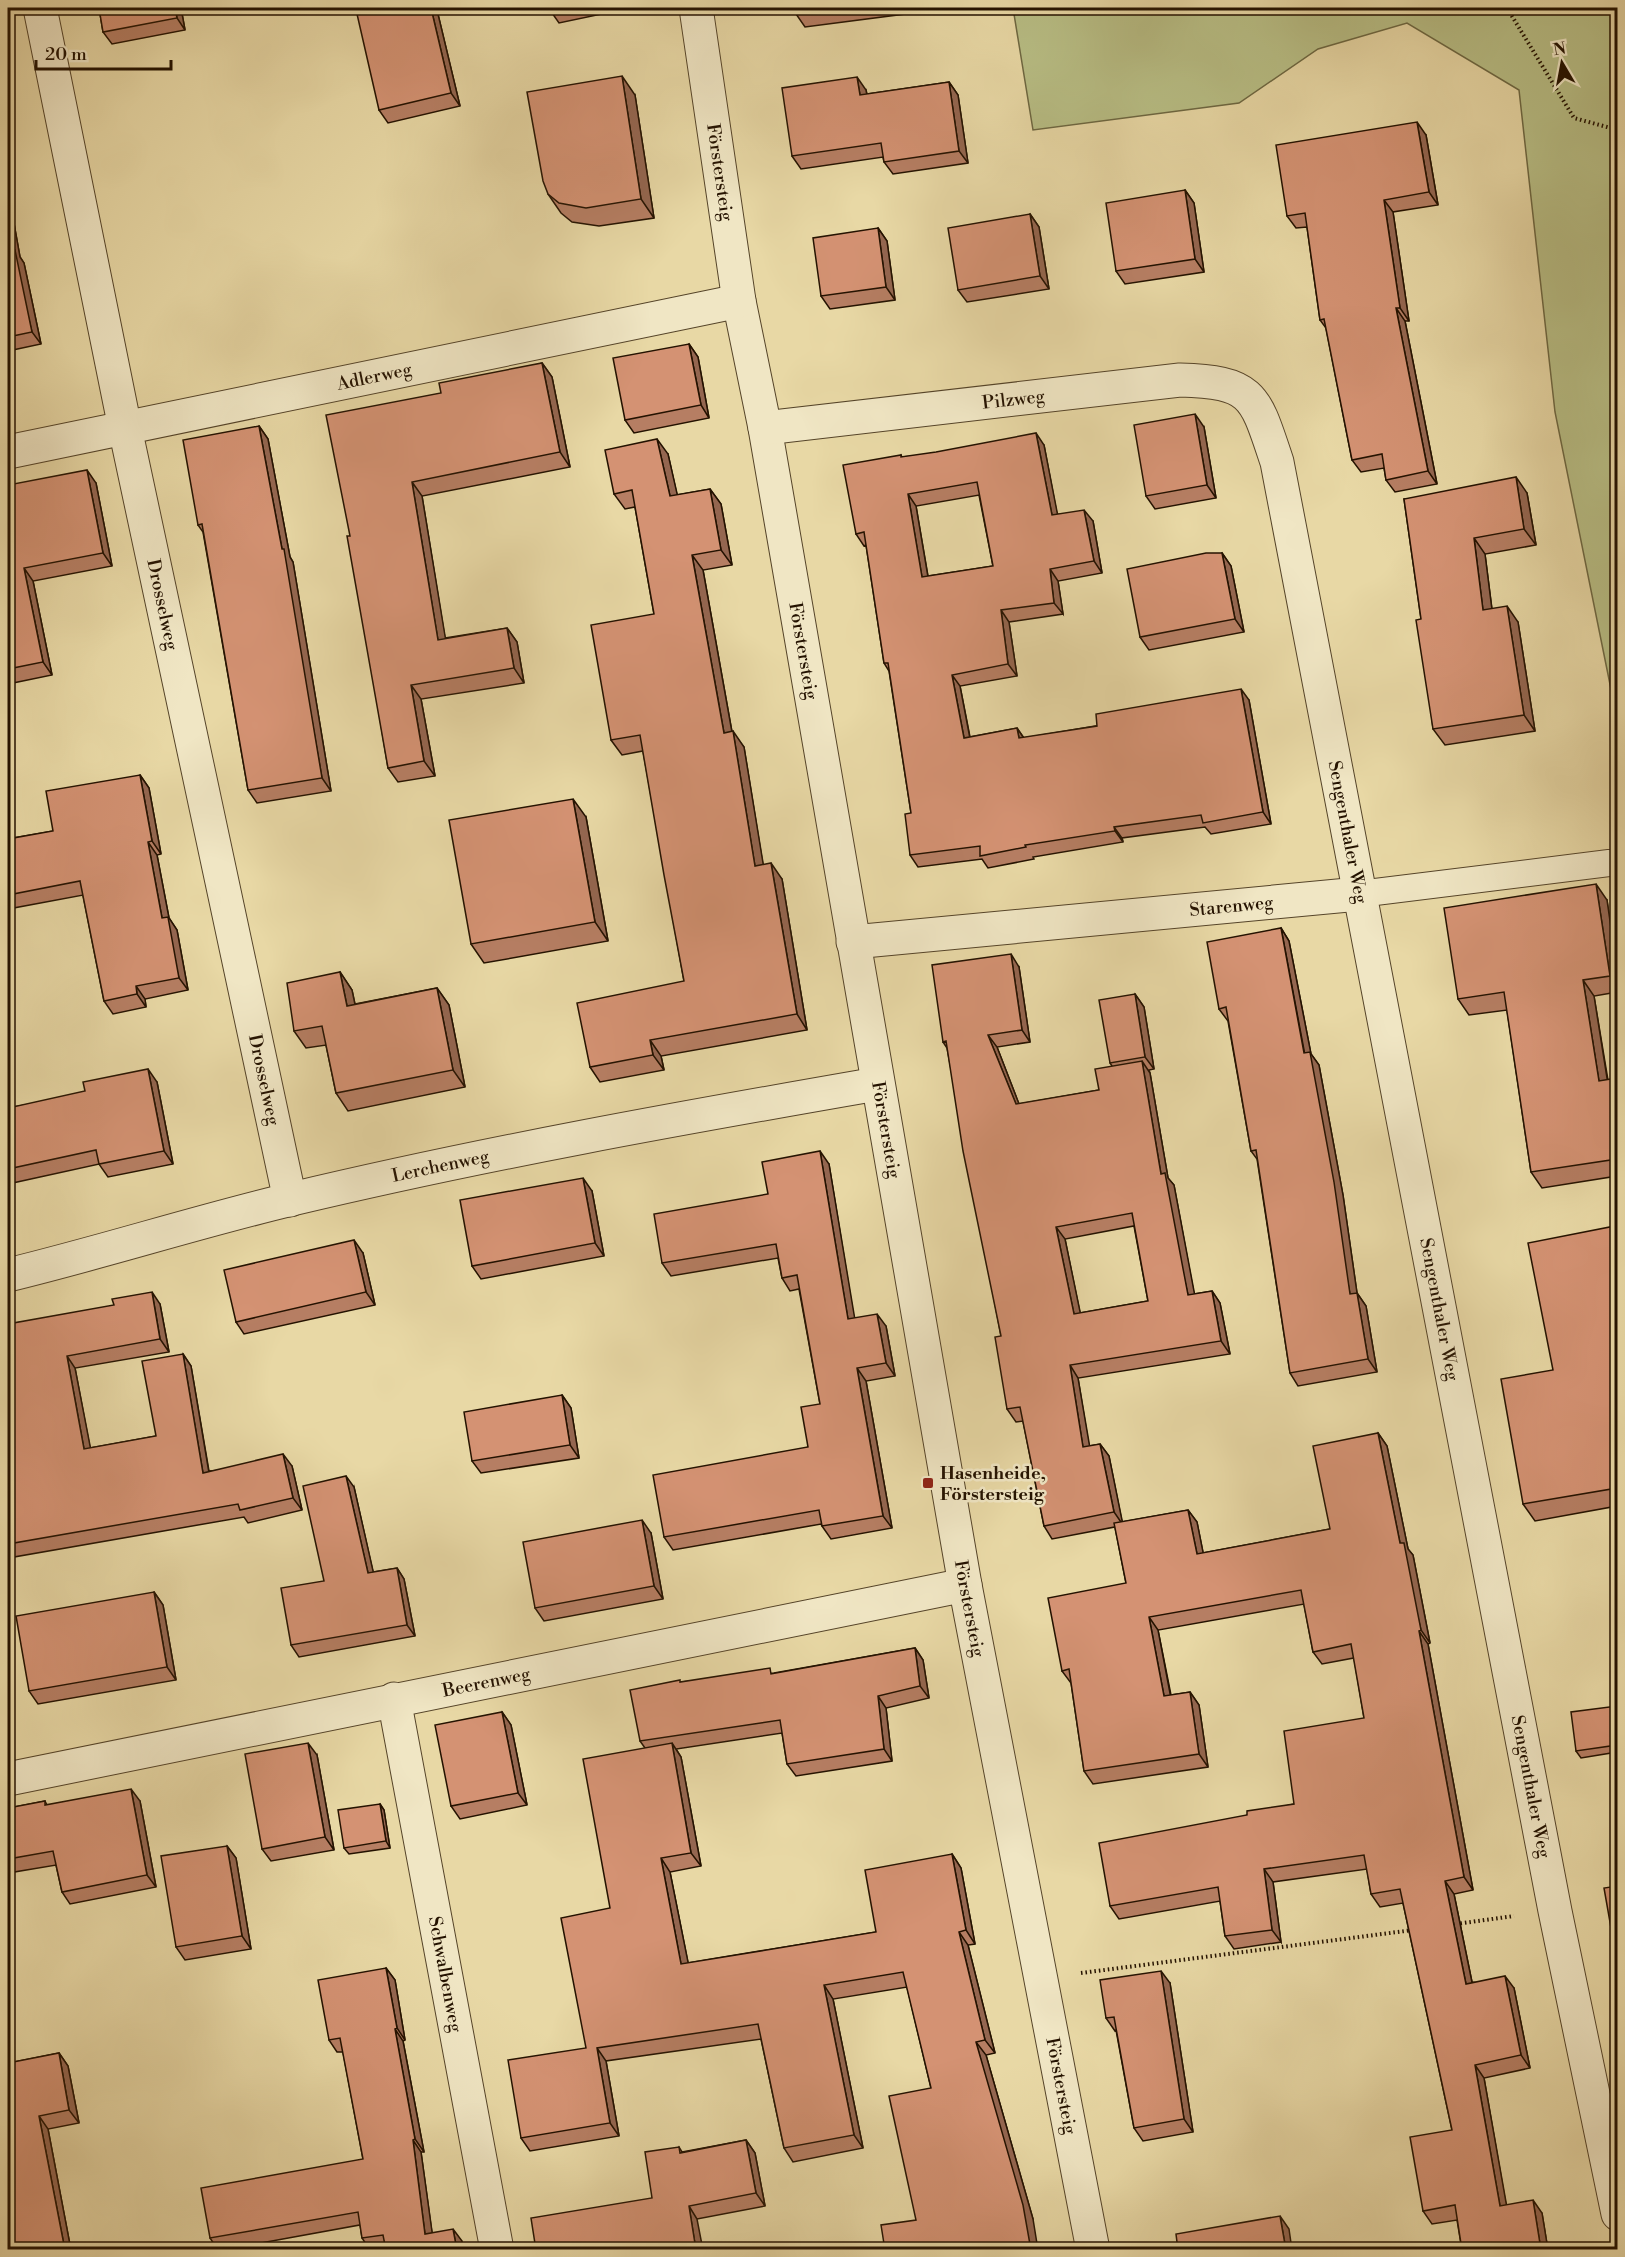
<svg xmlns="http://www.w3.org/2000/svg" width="1625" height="2257" font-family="'Libre Bodoni',serif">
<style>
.green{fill:#b8be85;stroke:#6e6842;stroke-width:1.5}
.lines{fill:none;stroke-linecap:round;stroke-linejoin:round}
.lane-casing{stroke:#554429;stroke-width:28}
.street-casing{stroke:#554429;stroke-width:35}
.path{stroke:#241200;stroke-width:4;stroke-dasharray:1.5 3;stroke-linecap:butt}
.lane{stroke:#f0e6c4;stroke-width:26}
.street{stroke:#f0e6c4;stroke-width:33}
.wall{fill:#b67e63;stroke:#241200;stroke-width:1.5;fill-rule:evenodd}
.shaded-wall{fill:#946650;stroke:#241200;stroke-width:1.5}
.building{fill:#d49273;stroke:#241200;stroke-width:1.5;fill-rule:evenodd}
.poi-dot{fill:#8f2418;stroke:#f0e6c4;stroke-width:2}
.labels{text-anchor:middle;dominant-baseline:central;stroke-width:5;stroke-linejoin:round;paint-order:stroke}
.street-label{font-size:18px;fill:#241200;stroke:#f0e6c4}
.poi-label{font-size:18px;font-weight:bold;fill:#241200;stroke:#f0e6c4;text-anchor:start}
</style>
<rect width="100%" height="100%" fill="#e8d8a5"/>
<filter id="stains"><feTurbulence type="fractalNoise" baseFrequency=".00333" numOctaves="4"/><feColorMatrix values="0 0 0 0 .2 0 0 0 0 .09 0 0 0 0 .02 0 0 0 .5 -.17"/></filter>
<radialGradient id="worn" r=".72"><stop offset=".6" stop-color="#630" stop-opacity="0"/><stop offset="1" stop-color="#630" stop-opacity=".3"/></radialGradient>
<path class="green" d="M1013 8H1617V719L1555 412 1519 90 1407 23 1318 49 1239 103 1033 130Z"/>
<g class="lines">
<g class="lane-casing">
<path id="lane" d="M1359 894 1609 863"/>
</g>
<g class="street-casing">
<g id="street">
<path id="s1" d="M40 8 125 428 290 1200"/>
<path id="s2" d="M696 8 739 301 765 428 965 1585 1093 2250"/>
<path id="s3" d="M765 428 1180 380C1254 382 1255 396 1277 462L1555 1911 1618 2214"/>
<path id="s4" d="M8 452 739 301"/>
<path id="s5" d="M853 942 1359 894"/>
<path id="s6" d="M8 1275C103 1252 196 1222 292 1199 485 1153 681 1118 877 1084"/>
<path id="s7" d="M394 1699 497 2250"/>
<path id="s8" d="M8 1779 965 1585"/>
</g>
</g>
<path class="path" d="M1507 8 1574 118 1618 130
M1456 1924 1514 1916
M1081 1973 1413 1930"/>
<use href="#lane" class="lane"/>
<use href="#street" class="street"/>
</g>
<path class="wall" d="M99 8H181L185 30 112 44 103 32Z
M385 8H436L437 10 460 106 388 123 379 110Z
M549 8H630L559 23 550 10Z
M795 8H904L905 14 805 27 796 14Z
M949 82 958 95 968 163 893 174 884 162 883 157 801 169 792 156 866 90 867 94Z
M635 95 654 218 599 226 572 222 561 213 548 194Z
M1426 135 1438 205 1393 212 1409 321H1405L1437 484 1395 492 1386 480 1384 468 1361 472 1352 460 1326 328 1320 320 1307 227 1296 228 1287 216Z
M8 190 20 257 24 263 41 344 8 351Z
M1185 190 1194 203 1204 272 1125 284 1116 271Z
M1030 214 1039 227 1049 289 967 302 958 290Z
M878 228 887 241 895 300 830 309 821 296Z
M689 344 698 357 709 418 634 433 625 420Z
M542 363 552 377 570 467 422 496 445 638 507 628 517 642 524 683 421 699 435 776 398 782 388 768 350 536 441 393Z
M259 426 268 439 290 557 293 562 331 791 257 803 248 790 203 532 198 525Z
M1204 427 1216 498 1155 509 1146 496Z
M1044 445 1057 514 1093 521 1102 573 1058 581 1063 614 1009 622 1017 676 960 686 970 737 1017 728 1024 738 1249 700 1271 824 1211 834 1205 827 1122 838 1123 842 1033 857 1034 859 988 868 982 859 918 867 910 855 911 813 889 671 884 663 866 545 864 546 856 534 901 455 902 457ZM979 495 993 566 928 576 916 506Z
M668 454 677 495 710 489 721 504 732 565 703 570 732 732 744 747 763 865 782 879 807 1030 661 1056 664 1070 600 1082 590 1067 684 981 643 751 622 755 611 740 654 614 635 507 625 509 614 494Z
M96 483 112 566 33 581 52 675 8 684V485Z
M1527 493 1536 545 1485 554 1492 609 1518 622 1535 731 1445 745 1433 729 1421 619 1404 499Z
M1222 553 1231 566 1244 632 1149 650 1140 637Z
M8 724 14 762 8 763Z
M140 775 149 788 161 854 157 855 169 918 177 930 188 990 145 999 146 1007 113 1014 104 1001 83 895 8 909V839L53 831Z
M586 817 608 941 484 963 471 944Z
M1607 900 1617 970V992L1594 996 1608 1080 1617 1078V1176L1542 1188 1531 1172 1507 1010 1469 1015 1458 999Z
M1281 928 1289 941 1311 1054 1319 1065 1343 1195 1357 1293 1366 1306 1377 1372 1298 1386 1290 1373 1257 1159 1251 1151 1228 1021 1219 1009Z
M1019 967 1030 1042 997 1047 1019 1104 1099 1090 1112 1066 1110 1063 1135 994 1144 1007 1154 1069 1149 1070 1150 1073 1168 1178 1174 1185 1194 1294 1212 1291 1220 1303 1230 1354 1078 1378 1089 1446 1100 1444 1109 1456 1122 1522 1188 1510 1197 1522 1203 1553 1330 1529 1378 1433 1387 1446 1408 1549 1413 1555 1430 1643 1428 1644 1473 1890 1454 1894 1472 1982 1514 1988 1530 2068 1484 2078 1506 2205 1542 2213 1548 2250H1462L1457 2220 1432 2224 1423 2211 1452 2130 1403 1903 1380 1907 1371 1894 1367 1869 1273 1882 1281 1942 1234 1949 1225 1936 1220 1901 1119 1919 1110 1906 1247 1815 1294 1804 1364 1718 1354 1658 1322 1664 1313 1652 1304 1604 1158 1630 1171 1695 1190 1692 1199 1705 1208 1767 1093 1784 1084 1771 1071 1683 1062 1671 1126 1583 1115 1527 1052 1539 1044 1526 1023 1421 1016 1422 1007 1409 1001 1336 947 1048 943 1042ZM1134 1226 1148 1301 1080 1313 1065 1239Z
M340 972 352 990 355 1004 437 988 449 1005 465 1087 348 1111 336 1093 326 1045 306 1048 294 1031Z
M157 1082 173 1164 108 1177 99 1164 8 1184V1108Z
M829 1164 854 1318 886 1326 895 1376 866 1381 892 1528 831 1539 822 1526 821 1524 673 1550 664 1537 808 1447 820 1404 799 1289 790 1291 782 1278 778 1258 671 1276 662 1263 768 1194Z
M592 1191 604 1256 481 1279 472 1266Z
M1617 1229V1506L1535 1521 1523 1504 1553 1370Z
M363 1253 375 1305 244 1334 236 1322Z
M160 1304 169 1352 75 1368 90 1448 156 1436 183 1354 191 1366 209 1471 292 1466 302 1510 248 1523 244 1517 8 1558V1324Z
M562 1395 571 1408 579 1458 481 1473 472 1461Z
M354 1487 373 1572 397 1568 404 1579 415 1636 299 1657 291 1645 324 1581Z
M651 1533 663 1599 544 1621 535 1608Z
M154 1592 163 1605 176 1680 38 1704 29 1691Z
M915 1648 923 1660 929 1698 886 1708 892 1761 796 1776 787 1764 782 1733 676 1749 681 1757 701 1866 670 1872 688 1963 876 1932 952 1854 961 1868 975 1944 968 1945 995 2053 986 2055 1033 2219 916 2220 931 2088 907 1987 833 1999 863 2148 793 2162 784 2148 761 2039 606 2061 619 2136 530 2151 521 2138 586 2048 610 1908 645 1748 640 1741 681 1682 774 1673Z
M1617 1706V1752L1581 1758 1576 1751Z
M502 1712 511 1725 527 1805 460 1819 451 1806Z
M317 1755 334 1850 271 1861 262 1849Z
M45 1801 47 1805 140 1801 156 1887 70 1904 62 1892 56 1865 8 1873V1808Z
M380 1804 384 1810 390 1848 349 1854 344 1848Z
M227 1846 236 1858 251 1949 185 1960 176 1947Z
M1617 1886V1938L1611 1928Z
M386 1968 395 1980 405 2040 403 2041 424 2152H421L432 2233 462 2241 370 2250 362 2238 360 2225 223 2250H218L210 2238 363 2159 343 2052H337L329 2040Z
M1170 1983 1193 2132 1143 2141 1134 2128 1116 2030 1115 2031 1106 2018Z
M59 2053 68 2066 79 2123 48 2129 71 2250H8V2063Z
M746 2140 755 2153 765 2206 697 2219 652 2198 679 2147 682 2152Z"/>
<path class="shaded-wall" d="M175 8H181L185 30 177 18Z
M431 8H436L437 10 460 106 451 93Z
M622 76 635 95 654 218 641 199Z
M857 77 866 90 869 108 860 95Z
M949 82 958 95 968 163 959 151Z
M1417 122 1426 135 1438 205 1429 192Z
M8 190 20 257 24 263 41 344 32 332 12 251 8 224Z
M1185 190 1194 203 1204 272 1195 259Z
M1384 200 1393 212 1409 321 1400 308Z
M1030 214 1039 227 1049 289 1040 276Z
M878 228 887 241 895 300 886 287Z
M1396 308 1405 321 1437 484 1428 471Z
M689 344 698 357 709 418 701 405Z
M542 363 552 377 570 467 560 452Z
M1195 414 1204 427 1216 498 1207 485Z
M259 426 268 439 290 557 293 562 331 791 322 778 282 549Z
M1036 433 1044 445 1060 527 1052 515Z
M657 439 668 454 681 511 670 496Z
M87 470 96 483 112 566 103 553Z
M1516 477 1527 493 1536 545 1524 529Z
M412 482 422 496 448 654 438 640Z
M710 489 721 504 732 565 721 550Z
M908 494 916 506 930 589 922 577Z
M1084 510 1093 521 1102 573 1094 561Z
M1474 538 1485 554 1494 626 1483 610Z
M1222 553 1231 566 1244 632 1235 619Z
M692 555 703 570 735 749 724 733Z
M24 568 33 581 52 675 43 662Z
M1050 569 1058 581 1063 614 1054 603Z
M1507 606 1518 622 1535 731 1524 715Z
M1001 610 1009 622 1017 676 1008 664Z
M507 628 517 642 524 683 514 668Z
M952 675 960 686 972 749 964 738Z
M411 685 421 699 435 776 424 761Z
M1241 689 1249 700 1271 824 1263 812Z
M8 724 14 762 8 752Z
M1017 728 1025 740 1019 738Z
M733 731 744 747 766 881 755 866Z
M140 775 149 788 161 854 152 841Z
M573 799 586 817 608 941 595 922Z
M1114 827 1122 838 1123 842 1115 831Z
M148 842 157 855 169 918 177 930 188 990 179 978 162 918Z
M771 863 782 879 807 1030 797 1014Z
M1596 884 1607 900 1617 970V987L1610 976Z
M1281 928 1289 941 1311 1054 1319 1065 1343 1195 1359 1307 1350 1294Z
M1011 954 1019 967 1030 1042 1022 1030Z
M340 972 352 990 359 1024 347 1006Z
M1583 980 1594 996 1610 1097 1599 1081Z
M136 986 145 999 146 1007 137 994Z
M437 988 449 1005 465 1087 453 1070Z
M1135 994 1144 1007 1154 1069 1145 1057Z
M988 1035 997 1047 1024 1117 1016 1104Z
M650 1040 661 1056 664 1070 653 1055Z
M1142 1061 1150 1073 1168 1178 1174 1185 1197 1307 1188 1295 1161 1174Z
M148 1069 157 1082 173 1164 164 1151Z
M820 1151 829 1164 857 1332 848 1319Z
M583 1178 592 1191 604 1256 595 1243Z
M1056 1227 1065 1239 1083 1326 1074 1314Z
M354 1240 363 1253 375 1305 366 1292Z
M1212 1291 1220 1303 1230 1354 1221 1341Z
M152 1292 160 1304 169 1352 160 1339Z
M1357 1293 1366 1306 1377 1372 1368 1359Z
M877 1314 886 1326 895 1376 886 1363Z
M183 1354 191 1366 211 1485 203 1473Z
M67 1356 75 1368 93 1461 84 1449Z
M1070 1365 1078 1378 1092 1460 1083 1447Z
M857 1368 866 1381 892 1528 883 1516Z
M562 1395 571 1408 579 1458 570 1445Z
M1378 1433 1387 1446 1408 1549 1413 1555 1430 1643 1421 1630 1400 1543Z
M1100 1444 1109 1456 1123 1525 1114 1512Z
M283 1454 292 1466 302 1510 293 1498Z
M346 1476 354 1487 376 1584 368 1573Z
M1188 1510 1197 1522 1206 1567 1197 1554Z
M642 1520 651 1533 663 1599 654 1586Z
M397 1568 404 1579 415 1636 407 1625Z
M154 1592 163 1605 176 1680 167 1667Z
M1149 1617 1158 1630 1173 1709 1164 1696Z
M1419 1631 1428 1644 1473 1890 1464 1877Z
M915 1648 923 1660 929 1698 920 1686Z
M1190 1692 1199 1705 1208 1767 1199 1754Z
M878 1696 886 1708 892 1761 884 1749Z
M502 1712 511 1725 527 1805 518 1793Z
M308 1743 317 1755 334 1850 325 1837Z
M672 1743 681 1757 701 1866 691 1853Z
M131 1789 140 1801 156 1887 147 1875Z
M380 1804 384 1810 390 1848 386 1841Z
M227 1846 236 1858 251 1949 242 1936Z
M952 1854 961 1868 975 1944 966 1930Z
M661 1858 670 1872 691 1977 681 1964Z
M1264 1869 1273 1882 1281 1942 1272 1930Z
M1445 1881 1454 1894 1475 1997 1466 1984Z
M959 1932 968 1945 995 2053 985 2040Z
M386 1968 395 1980 405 2040 397 2028Z
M1161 1971 1170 1983 1193 2132 1184 2119Z
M1505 1976 1514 1988 1530 2068 1521 2055Z
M824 1985 833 1999 863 2148 854 2135Z
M395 2029 403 2041 424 2152 415 2139Z
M976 2042 986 2055 1033 2219 1038 2250H1031Z
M597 2048 606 2061 619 2136 610 2123Z
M59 2053 68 2066 79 2123 69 2110Z
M1475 2065 1484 2078 1509 2219 1500 2206Z
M39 2116 48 2129 71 2250H65Z
M413 2140 421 2152 434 2246 425 2234Z
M746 2140 755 2153 765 2206 756 2193Z
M1533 2200 1542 2213 1548 2250H1541Z
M689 2206 697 2219 703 2250H696Z
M1280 2216 1289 2229 1292 2250H1286Z
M453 2229 462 2241 463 2250H457Z"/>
<path class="building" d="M99 8H175L177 18 103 32Z
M385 8H431L451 93 379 110 357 14Z
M549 8H562L550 10Z
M795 8H845L796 14Z
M622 76 641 199 586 208 559 203 548 194 543 181 527 92Z
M857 77 860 95 949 82 959 151 884 162 881 143 792 156 782 88Z
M1417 122 1429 192 1384 200 1400 308H1396L1428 471 1386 480 1382 454 1352 460 1324 319 1320 320 1305 213 1287 216 1276 145Z
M1185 190 1195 259 1116 271 1106 203Z
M1030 214 1040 276 958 290 948 228Z
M8 224 12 251 15 250 32 332 8 337Z
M878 228 886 287 821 296 813 238Z
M689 344 701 405 625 420 613 358Z
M542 363 560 452 412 482 438 640 507 628 514 668 411 685 424 761 388 768 347 536H350L326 415 441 393 439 383Z
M1195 414 1207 485 1146 496 1134 425Z
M259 426 282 549H284L322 778 248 790 202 524 198 525 183 440Z
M1036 433 1052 515 1084 510 1094 561 1050 569 1054 603 1001 610 1008 664 952 675 964 738 1017 728 1019 738 1097 726 1096 714 1241 689 1263 812 1203 823 1201 815 1114 827 1115 831 1025 845 1026 847 980 856V846L910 855 905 814 911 813 888 663H884L864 532 856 534 843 465 901 455V457L936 452ZM977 482 993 566 922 577 908 494Z
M657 439 670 496 710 489 721 550 692 555 724 733 733 731 755 866 771 863 797 1014 650 1040 653 1055 590 1067 577 1003 684 981 664 875 640 735 611 740 591 625 654 614 632 490 614 494 605 450Z
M87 470 103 553 24 568 43 662 8 669V485Z
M1516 477 1524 529 1474 538 1483 610 1507 606 1524 715 1433 729 1416 620 1421 619 1404 499Z
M1206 553H1222L1235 619 1140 637 1127 569Z
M140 775 152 841 148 842 162 918 168 917 179 978 136 986 137 994 104 1001 80 881 8 895V839L53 831 46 791Z
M573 799 595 922 471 944 449 820Z
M1596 884 1610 976 1583 980 1599 1081 1617 1078V1159L1531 1172 1504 992 1458 999 1444 908Z
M1281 928 1304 1053 1310 1052 1334 1182 1350 1294 1357 1293 1368 1359 1290 1373 1256 1150 1251 1151 1226 1007 1219 1009 1207 942Z
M1011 954 1022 1030 988 1035 1016 1104 1099 1090 1095 1069 1142 1061 1161 1174 1165 1173 1188 1295 1212 1291 1221 1341 1070 1365 1083 1447 1100 1444 1114 1512 1044 1526 1020 1407 1007 1409 995 1337 1001 1336 963 1151 946 1041 943 1042 932 965ZM1132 1213 1148 1301 1074 1314 1056 1227Z
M340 972 347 1006 437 988 453 1070 336 1093 322 1026 294 1031 287 983Z
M1135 994 1145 1057 1110 1063 1099 1000Z
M148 1069 164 1151 99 1164 96 1150 8 1169V1108L85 1091 83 1082Z
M820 1151 848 1319 877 1314 886 1363 857 1368 883 1516 822 1526 819 1510 664 1537 653 1475 808 1447 801 1407 820 1404 797 1275 782 1278 776 1244 662 1263 654 1214 768 1194 762 1162Z
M583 1178 595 1243 472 1266 460 1200Z
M1615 1226 1617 1239V1488L1523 1504 1501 1379 1553 1370 1528 1243Z
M354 1240 366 1292 236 1322 224 1270Z
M152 1292 160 1339 67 1356 84 1449 156 1436 142 1361 183 1354 203 1473 283 1454 293 1498 240 1510 238 1504 8 1544V1324L114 1305 112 1299Z
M562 1395 570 1445 472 1461 464 1412Z
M1378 1433 1400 1543H1404L1421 1630 1419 1631 1464 1877 1445 1881 1466 1984 1505 1976 1521 2055 1475 2065 1500 2206 1533 2200 1541 2250H1462L1455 2205 1423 2211 1410 2137 1452 2130 1400 1889 1371 1894 1364 1855 1264 1869 1272 1930 1225 1936 1218 1887 1110 1906 1099 1843 1247 1815V1811L1294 1804 1284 1731 1364 1718 1351 1644 1313 1652 1301 1590 1149 1617 1164 1696 1190 1692 1199 1754 1084 1771 1069 1669 1062 1671 1048 1598 1126 1583 1114 1523 1188 1510 1197 1554 1330 1529 1313 1446Z
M346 1476 368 1573 397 1568 407 1625 291 1645 281 1588 324 1581 303 1486Z
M642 1520 654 1586 535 1608 523 1542Z
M154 1592 167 1667 29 1691 16 1616Z
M915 1648 920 1686 878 1696 884 1749 787 1764 780 1720 640 1741 630 1690 680 1680V1682L770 1668 771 1674Z
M1617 1706V1745L1576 1751 1571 1712Z
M502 1712 518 1793 451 1806 435 1725Z
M308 1743 325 1837 262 1849 245 1754Z
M672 1743 691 1853 661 1858 681 1964 876 1932 865 1870 952 1854 966 1930 959 1932 985 2040 976 2042 1023 2205 1031 2250H885L881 2225 916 2220 889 2096 931 2088 903 1972 824 1985 854 2135 784 2148 758 2024 597 2048 610 2123 521 2138 508 2060 586 2048 561 1918 610 1908 583 1759Z
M131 1789 147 1875 62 1892 53 1851 8 1859V1808L45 1801V1805Z
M380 1804 386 1841 344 1848 338 1810Z
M227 1846 242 1936 176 1947 161 1856Z
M1617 1886V1927L1611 1928 1604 1888Z
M386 1968 397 2028 395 2029 415 2139 413 2140 425 2234 453 2229 457 2250H386L383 2235 362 2238 358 2212 210 2238 201 2188 363 2159 340 2038 329 2040 318 1980Z
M1161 1971 1184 2119 1134 2128 1114 2017 1106 2018 1100 1980Z
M59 2053 69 2110 39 2116 65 2250H8V2063Z
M746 2140 756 2193 689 2206 696 2250H536L531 2218 652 2198 645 2152 679 2147 680 2153Z
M1280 2216 1286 2250H1178L1176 2234Z"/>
<rect class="poi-dot" x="922" y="1477" width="12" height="12" rx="3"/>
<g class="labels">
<g class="street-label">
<text stroke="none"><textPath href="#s2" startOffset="166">Förstersteig</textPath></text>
<text stroke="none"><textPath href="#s4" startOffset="374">Adlerweg</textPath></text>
<text stroke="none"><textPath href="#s3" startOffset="250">Pilzweg</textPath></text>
<text stroke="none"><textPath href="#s1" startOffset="609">Drosselweg</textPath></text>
<text stroke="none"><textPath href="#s2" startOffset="652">Förstersteig</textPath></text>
<text stroke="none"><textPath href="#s3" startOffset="938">Sengenthaler Weg</textPath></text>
<text stroke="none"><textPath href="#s5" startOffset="380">Starenweg</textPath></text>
<text stroke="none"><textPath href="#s1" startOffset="1095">Drosselweg</textPath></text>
<text stroke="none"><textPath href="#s2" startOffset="1138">Förstersteig</textPath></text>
<text stroke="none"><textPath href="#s6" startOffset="446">Lerchenweg</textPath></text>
<text stroke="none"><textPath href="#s3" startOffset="1424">Sengenthaler Weg</textPath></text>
<text stroke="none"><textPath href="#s2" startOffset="1624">Förstersteig</textPath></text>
<text stroke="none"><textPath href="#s8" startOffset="488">Beerenweg</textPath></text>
<text stroke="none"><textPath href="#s3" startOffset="1910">Sengenthaler Weg</textPath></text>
<text stroke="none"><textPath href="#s7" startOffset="280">Schwalbenweg</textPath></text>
<text stroke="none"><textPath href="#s2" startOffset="2110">Förstersteig</textPath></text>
</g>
<g class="poi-label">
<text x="940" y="1473">Hasenheide,<tspan x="940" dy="21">Förstersteig</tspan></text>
</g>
</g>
<rect width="1625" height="2257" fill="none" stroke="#e8d8a5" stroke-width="30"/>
<rect x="9" y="9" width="1607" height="2239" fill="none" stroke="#241200" stroke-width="3"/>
<rect x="15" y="15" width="1595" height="2227" fill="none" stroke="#241200" stroke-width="1.5"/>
<g transform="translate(1562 63) rotate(350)" stroke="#f0e6c4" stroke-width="4.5" paint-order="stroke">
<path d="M0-4.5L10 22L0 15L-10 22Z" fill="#241200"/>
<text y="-9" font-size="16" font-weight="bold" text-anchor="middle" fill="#241200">N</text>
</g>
<path d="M36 60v9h135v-9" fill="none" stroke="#241200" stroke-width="3"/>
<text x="45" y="60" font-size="18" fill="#241200" stroke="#f0e6c4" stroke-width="4.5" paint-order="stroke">20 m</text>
<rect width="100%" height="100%" filter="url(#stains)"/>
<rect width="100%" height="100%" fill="url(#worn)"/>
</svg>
